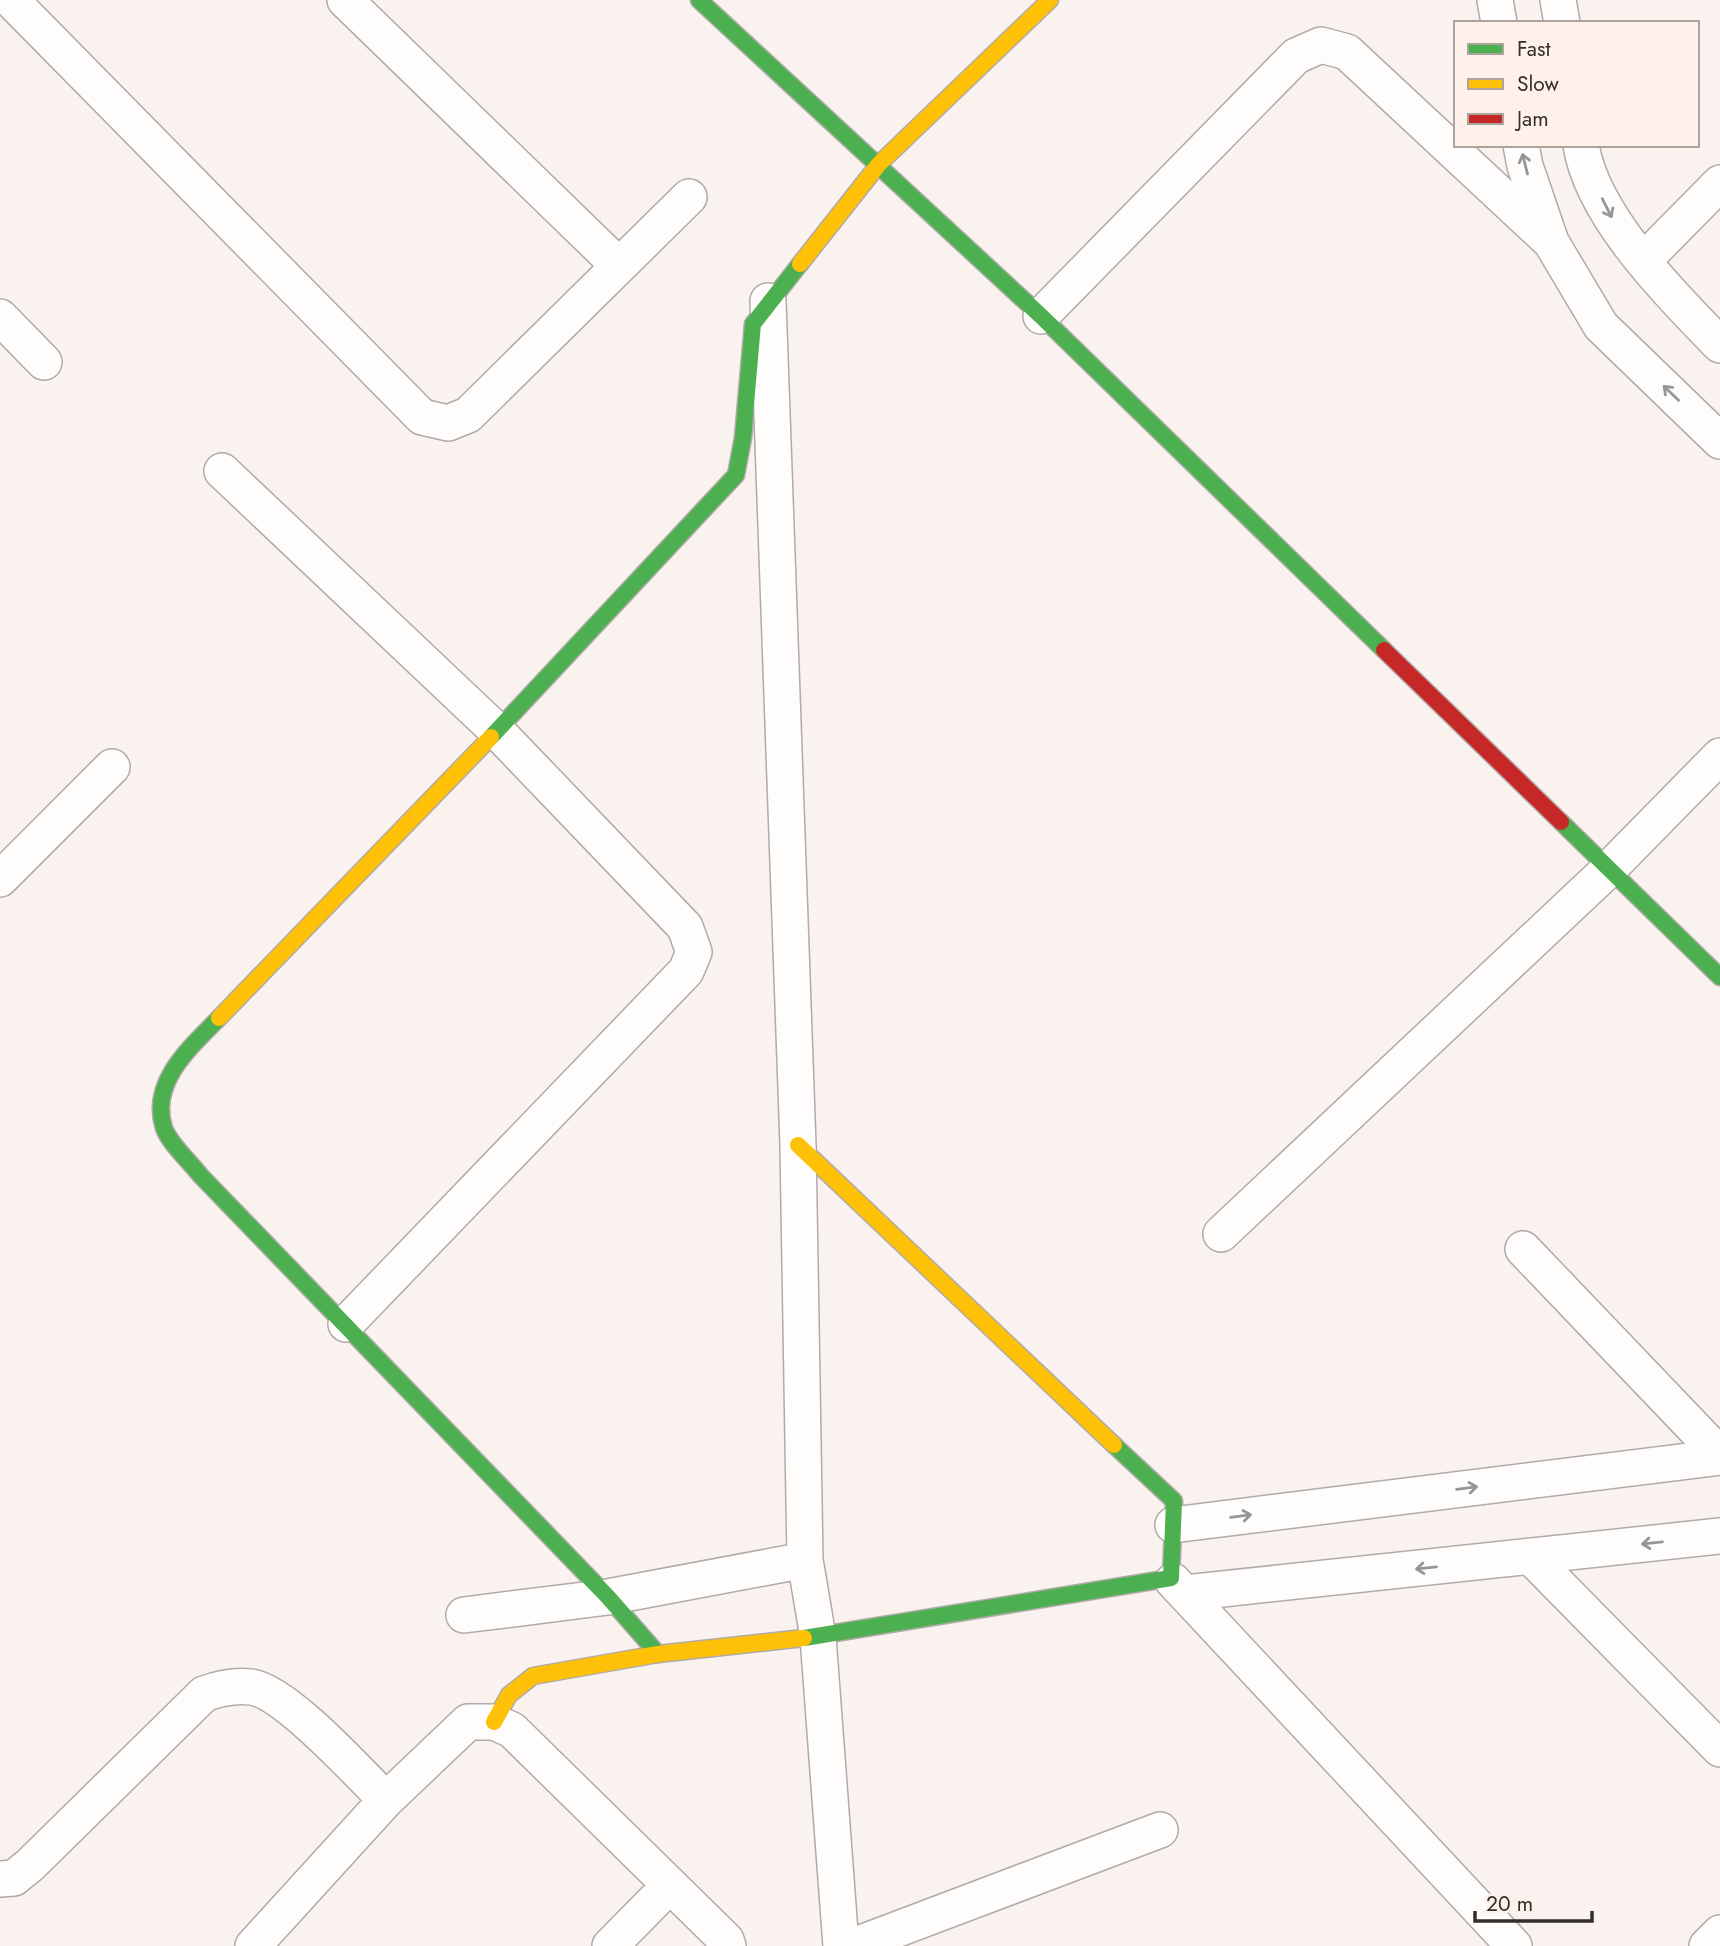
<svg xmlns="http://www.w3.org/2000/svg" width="1720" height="1946" font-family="Jost,sans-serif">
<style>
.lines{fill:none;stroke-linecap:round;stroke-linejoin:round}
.street-casing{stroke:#b0aba8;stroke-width:38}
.fast-casing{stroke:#b0aba8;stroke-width:19}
.slow-casing{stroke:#b0aba8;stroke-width:19}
.jam-casing{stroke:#b0aba8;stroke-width:19}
.street{stroke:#fefdfc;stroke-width:35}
.fast{stroke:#4caf50;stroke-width:16}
.slow{stroke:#ffc107;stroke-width:16}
.jam{stroke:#c62828;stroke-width:16}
.oneway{stroke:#989694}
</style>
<rect width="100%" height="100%" fill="#f9f2ee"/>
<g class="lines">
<g class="street-casing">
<path id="street" d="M11 0 422 417 448 423 468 415 689 197
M345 0 619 266
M1495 0 1499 23
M1558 0 1562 23
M1521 145 1525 166 1551 242 1601 326 1720 441
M1581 145C1592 216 1671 295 1720 345
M1643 261 1720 183
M1041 316 1296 56 1321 45 1347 52 1551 242
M0 317 44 362
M222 471 497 731 685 927 694 952 686 971 346 1324
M0 879 112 767
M1221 1234 1609 869 1720 756
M1523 1249 1720 1455
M1173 1525 1720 1457
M1530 1556 1720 1749
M805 1560 818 1637 841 1946
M1173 1581 1514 1946
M1185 1593 1720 1536
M464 1615 608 1597 805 1560 798 1145 768 301
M0 1879 14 1878 30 1865 204 1694C220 1688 234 1685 251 1687 285 1691 359 1773 386 1800
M253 1946 386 1800 468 1722H494L512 1730 726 1940 728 1946
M610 1946 670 1885
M853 1946 1160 1830
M1707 1946 1720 1933"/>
</g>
<g class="fast-casing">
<path id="fast" d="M699 0 1041 316 1384 650
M491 737 736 475 743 438 753 324 800 264
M1561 822 1720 977
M219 1018C191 1047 149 1082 164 1128 169 1143 190 1162 200 1175L608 1597 658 1654
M804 1638 1171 1578 1174 1501 1114 1445"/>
</g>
<g class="slow-casing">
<path id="slow" d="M800 264 879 164 1050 0
M219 1018 491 737
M798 1145 1114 1445
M494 1722 509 1695 533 1676 658 1654 804 1638"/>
</g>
<g class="jam-casing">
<path id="jam" d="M1384 650 1561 822"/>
</g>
<use href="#street" class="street"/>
<use href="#fast" class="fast"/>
<use href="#slow" class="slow"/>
<use href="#jam" class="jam"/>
</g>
<defs><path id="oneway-shaft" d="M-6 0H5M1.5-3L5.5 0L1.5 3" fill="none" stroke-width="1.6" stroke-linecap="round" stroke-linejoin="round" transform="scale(1.75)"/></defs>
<g class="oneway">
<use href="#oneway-shaft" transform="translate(1525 164) rotate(-104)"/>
<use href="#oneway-shaft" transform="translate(1607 208) rotate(63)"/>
<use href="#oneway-shaft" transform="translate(1671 393) rotate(-136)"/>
<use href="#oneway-shaft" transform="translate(1467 1488) rotate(-7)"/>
<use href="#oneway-shaft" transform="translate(1241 1516) rotate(-7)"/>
<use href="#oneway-shaft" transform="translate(1652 1543) rotate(174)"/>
<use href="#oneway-shaft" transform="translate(1426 1568) rotate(174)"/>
</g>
<rect x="1454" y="21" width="245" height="126" fill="#fef1e9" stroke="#ada39d" stroke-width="2"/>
<rect x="1468" y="44" width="35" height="10" fill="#4caf50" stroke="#ada39d" stroke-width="2"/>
<text x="1517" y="56" font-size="21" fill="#332e2b">Fast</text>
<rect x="1468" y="79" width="35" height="10" fill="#ffc107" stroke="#ada39d" stroke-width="2"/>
<text x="1517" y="91" font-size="21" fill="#332e2b">Slow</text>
<rect x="1468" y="114" width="35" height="10" fill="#c62828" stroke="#ada39d" stroke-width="2"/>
<text x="1517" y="126" font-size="21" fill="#332e2b">Jam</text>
<path d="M1475 1911v10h117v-10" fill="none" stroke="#332e2b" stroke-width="3.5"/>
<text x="1486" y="1911" font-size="21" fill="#332e2b" stroke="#fef1e9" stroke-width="5" paint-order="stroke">20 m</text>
</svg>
